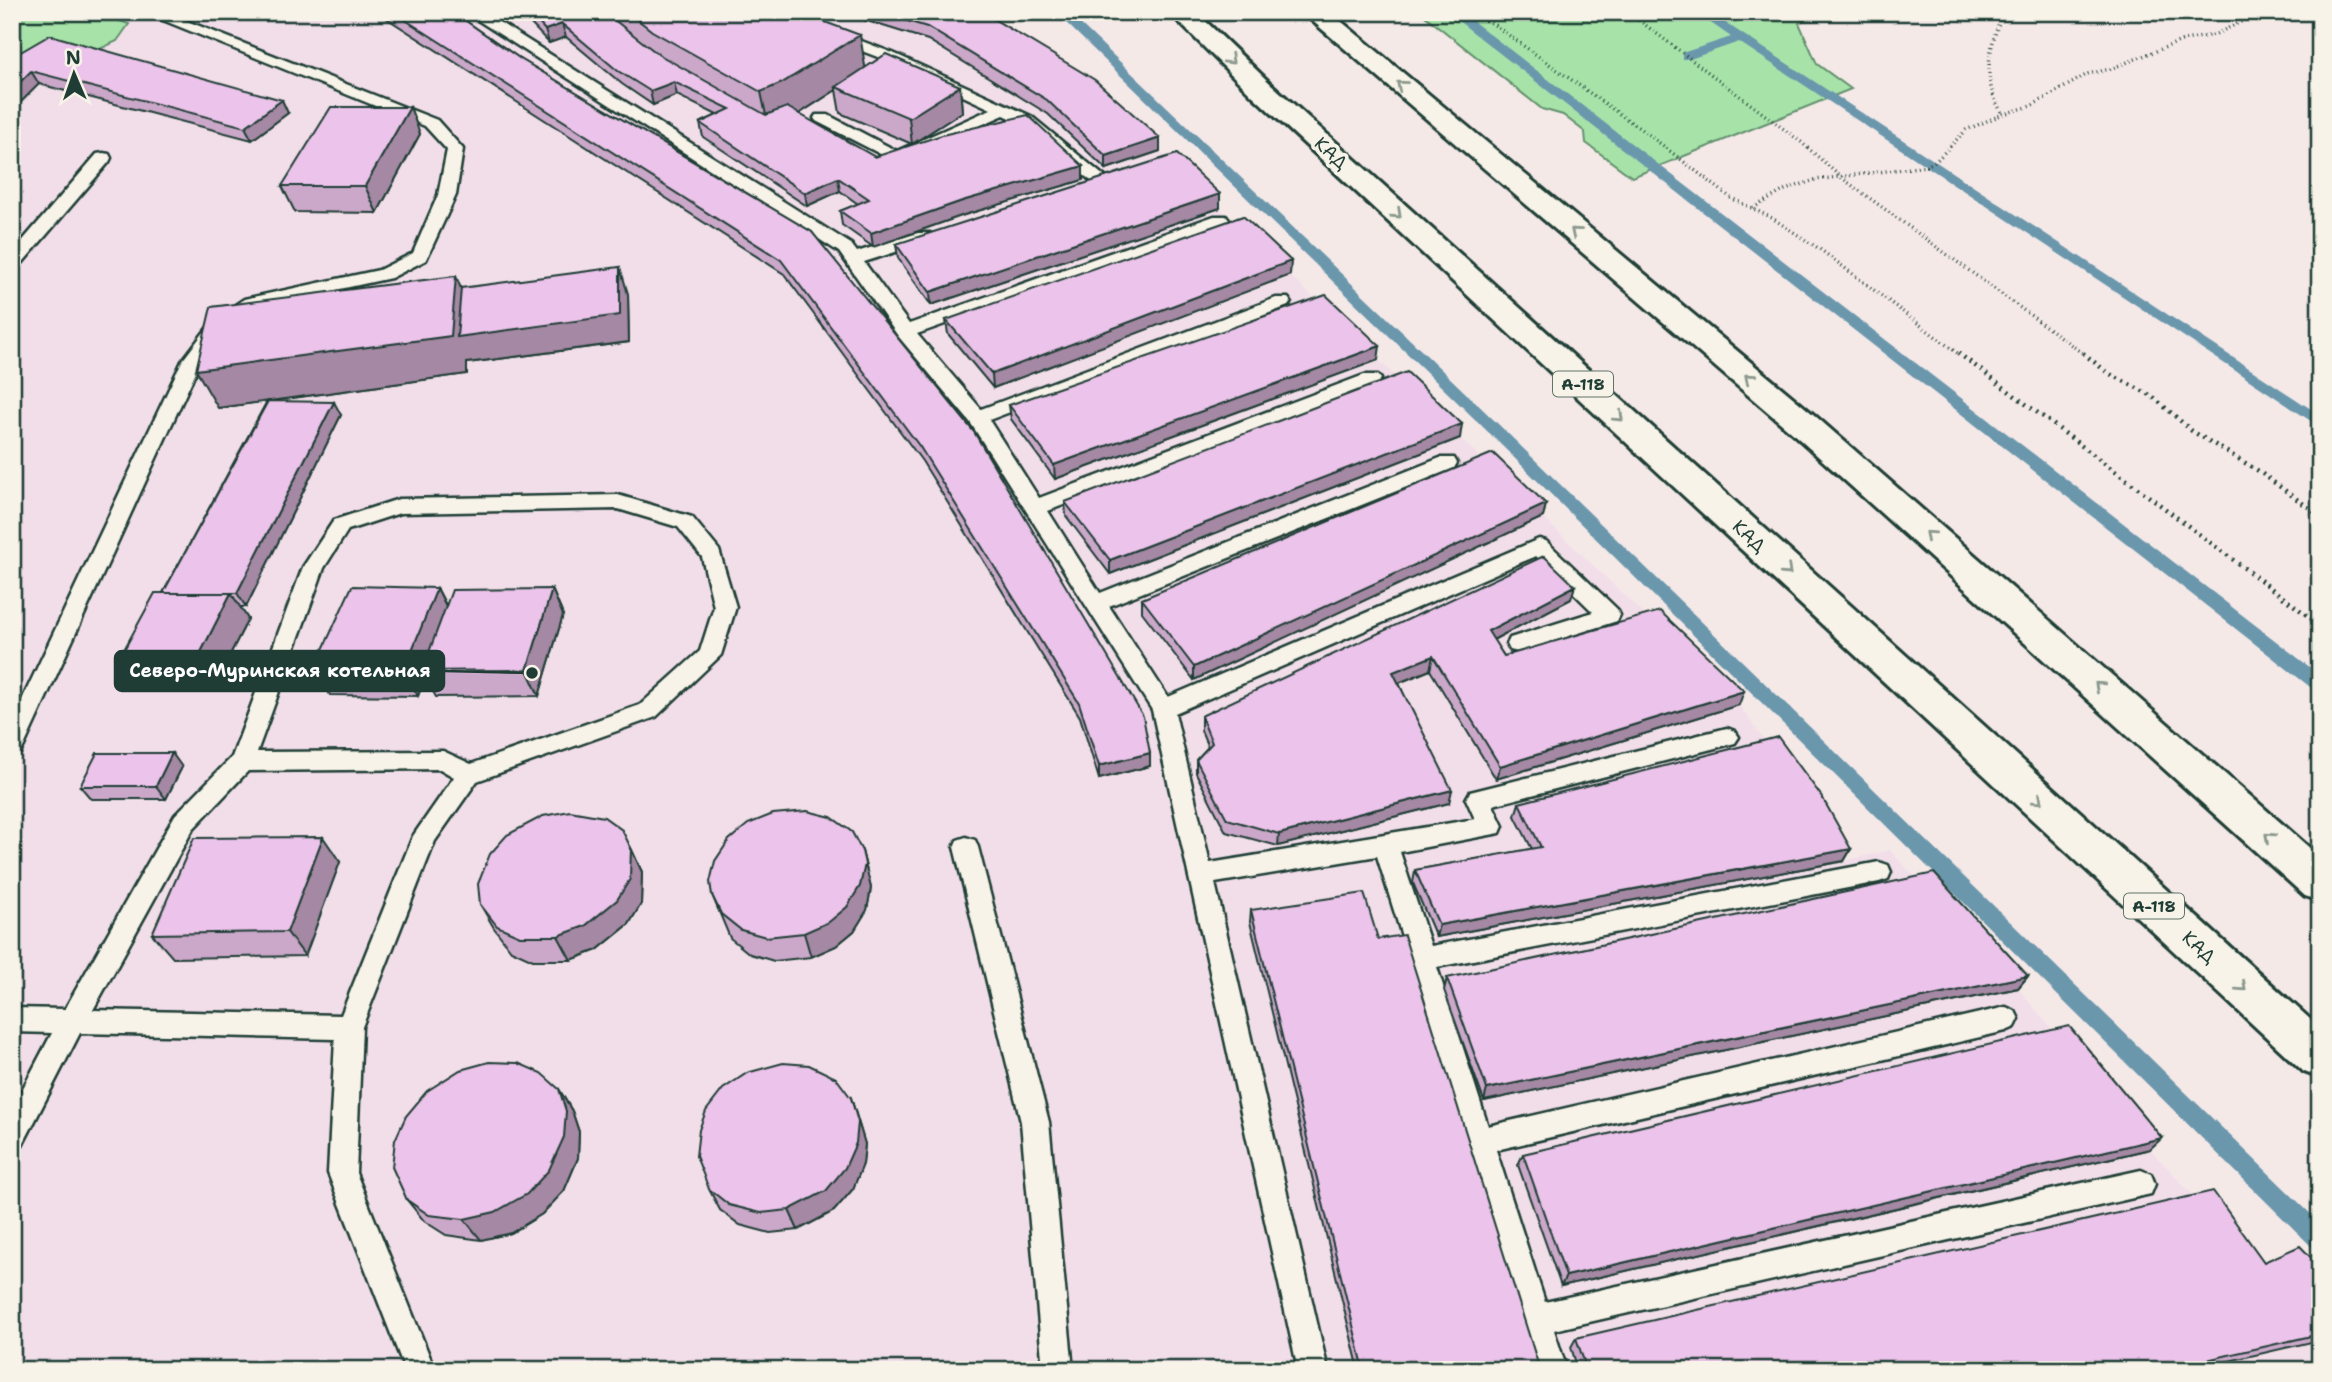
<svg xmlns="http://www.w3.org/2000/svg" width="2332" height="1382" font-family="'Shantell Sans',sans-serif">
<style>
.built{fill:#f2dee9}
.green{fill:#a7e3a9;stroke:#63906e;stroke-width:2}
.lines{fill:none;stroke-linecap:round;stroke-linejoin:round}
.stream{fill:#6b97ac;fill-rule:evenodd}
.service-casing{stroke:#1f3d34;stroke-width:5}
.motorway-casing{stroke:#1f3d34;stroke-width:6}
.path-far1{stroke:#1f3d34;stroke-width:3.5;stroke-dasharray:1 3.5;stroke-linecap:butt}
.path{stroke:#1f3d34;stroke-width:4.5;stroke-dasharray:2 5;stroke-linecap:butt}
.service{fill:#f7f3e8;fill-rule:evenodd}
.motorway{fill:#f7f3e8;fill-rule:evenodd}
.wall{fill:#cba8c9;stroke:#1f3d34;stroke-width:2}
.shaded-wall{fill:#a588a4;stroke:#1f3d34;stroke-width:2}
.building{fill:#ecc3ea;stroke:#1f3d34;stroke-width:2}
.oneway{stroke:#8b988e}
.labels{text-anchor:middle;dominant-baseline:central;stroke-width:7;stroke-linejoin:round;paint-order:stroke}
.shield{fill:#f7f3e8;stroke:#60746a;stroke-width:2}
.shield-label{font-size:16px;font-weight:bold;fill:#1f3d34}
.street-label{font-size:18px;fill:#1f3d34;stroke:#f7f3e8}
.leader{fill:none;stroke:#1f3d34;stroke-width:2.5}
.callout-dot{fill:#1f3d34;stroke:#f7f3e8;stroke-width:2.5}
.callout{fill:#1f3d34;stroke:#1f3d34;stroke-width:2.5}
.callout-label{font-size:19px;text-anchor:middle;font-weight:bold;fill:#fff}
</style>
<rect width="100%" height="100%" fill="#f5e9e8"/>
<filter id="ink" filterUnits="userSpaceOnUse"><feTurbulence type="fractalNoise" baseFrequency=".0143" numOctaves="2"/><feDisplacementMap in="SourceGraphic" scale="14" xChannelSelector="R" yChannelSelector="G"/><feConvolveMatrix kernelMatrix="1 2 1 2 8 2 1 2 1" color-interpolation-filters="sRGB"/></filter>
<g filter="url(#ink)">
<path class="built" d="M12 12H951L1160 151 1739 705 1815 810 1844 861 1890 850 2018 988 2150 1149 2200 1202 2251 1271 2320 1292V1370H12Z"/>
<path class="green" d="M12 12H92L129 24 117 41 85 56 12 75Z
M1420 12H1818L1799 23 1817 64 1851 89 1632 177 1586 143 1585 132 1563 115 1542 109Z"/>
<g class="lines">
<path class="stream" d="M1055 12H1068L1494 420 2320 1223V1250L2312 1247 1484 428Z
M1447 12H1461L2320 675V692L2314 690Z
M1695 12H1709L2320 415V427L1739 42 1690 59H1682V53L1731 37Z"/>
<g class="service-casing">
<path id="service" d="M143 12H164L437 120 463 149 456 195 426 260 391 278 256 307 228 327 198 367 24 746 20 753 12 755V721L182 361 214 319 244 299 379 270 413 253 438 195 447 150 425 126Z
M465 12H483L851 244 857 252 918 233H930L933 237 930 241 864 262 909 324 1214 216H1226L1229 220 1226 224 917 334 981 409 1276 298H1288L1291 302 1288 306 989 420 1039 498 1364 375H1378L1381 379 1378 383 1048 511 1100 593 1440 458H1454L1457 463 1454 468 1109 606 1168 697 1539 539 1546 541 1617 609 1620 615 1617 621 1518 652 1510 650 1507 644 1510 638 1593 612 1536 556 1175 713 1210 863 1475 819 1466 799 1470 792 1727 728 1735 731 1739 737 1735 743 1493 805 1503 826 1500 833 1400 852 1431 946 1879 862 1888 865 1891 872 1888 879 1879 882 1437 967 1488 1126 2006 1007 2015 1011 2019 1019 2015 1027 2006 1031 1496 1150 1545 1302 2141 1170 2151 1174 2155 1184 2151 1194 1554 1330 1567 1370H1537L1377 856 1215 883 1328 1370H1298L1152 710 970 422 898 336 839 252Z
M835 31 893 53 1031 116 1110 181 1108 185H1096L1019 122 1004 115 896 162 816 121 814 118 816 115H828L897 151 991 109 883 59 830 39 827 36 830 33Z
M103 153 109 154 111 158 109 162 18 268 12 269V253L97 154Z
M618 495 692 517 719 550 736 607 721 655 656 717 477 781 435 841 362 1027 356 1173 435 1370H405L328 1173 335 1039 80 1033 22 1146 12 1150V1109L52 1033 12 1032V1008L65 1009 175 815 232 757 303 567 334 520 399 499ZM618 509 678 527 702 557 714 607 700 651 640 705 471 764 443 751 257 752 324 568 348 530 400 513ZM440 769 454 777 413 836 341 1015 93 1010 193 829 248 771Z
M966 837 975 840 978 847 1049 1122 1073 1370H1043L1021 1122 954 847 957 840Z"/>
</g>
<g class="motorway-casing">
<path id="motorway" d="M1169 12H1196L1270 83 2320 1028V1078L2304 1072 1252 95Z
M1302 12H1330L1813 414 2320 857V901L2305 896 1789 430Z"/>
</g>
<path class="path-far1" d="M1476 12 1649 135 1731 198 1772 218 1821 250 1960 355
M1628 12 1801 142 1842 178 2085 355
M1997 12 2000 19C1988 54 1982 80 2002 113
M1753 208 1785 190 1815 180 1926 166 1937 160 1966 130 2003 114 2031 106 2088 74 2110 69 2184 40 2214 35 2261 12"/>
<path class="path" d="M1958 353 2320 625
M2083 353 2108 373 2152 396 2192 431 2257 470 2320 516"/>
<use href="#service" class="service"/>
<use href="#motorway" class="motorway"/>
</g>
<path class="wall" d="M377 12H453L522 60 812 232 1150 753V766L1099 779 1080 717 922 461 784 274Z
M526 12H798L865 67 960 86 962 112 912 144 840 113 836 90 799 114 875 157 1083 180 964 215 873 247 842 225 840 211 858 204 840 191 807 206 703 137 700 123 717 115 677 95 653 105 622 84 566 37 549 43 529 22Z
M838 12H982L1160 138V151L1106 169 1048 114 928 40Z
M12 57 288 113 252 140 39 84Z
M410 107 420 134 377 213 295 212 282 186Z
M1220 194V208L931 305 898 258 896 244Z
M1290 275 993 388 948 334 946 320Z
M461 288 628 294 629 342 467 363V374L271 401 341 415 246 607H240L248 619 215 684 139 683 120 657 163 593 267 401 218 408Z
M1378 360 1055 479 1011 419 1009 405Z
M1460 438 1110 574 1066 516 1065 502Z
M1546 504 1543 517 1194 680 1142 612V599Z
M437 588 446 605 552 589 563 615 539 696 436 697 425 677 418 696 330 695 314 669Z
M1571 599 1493 640 1504 656 1739 705 1496 779 1430 670 1399 683 1449 803 1278 846 1226 832 1196 773V760L1208 747 1201 730V716Z
M182 767 166 799H91L80 786Z
M1519 803 1851 849 1844 861 1436 937 1413 883 1415 870 1532 849 1515 816Z
M631 848 642 872 641 904 629 924 597 950 571 960H533L511 950 494 928 480 904Z
M862 851 871 888 867 910 854 931 836 946 811 957 774 961 750 954 730 938 712 895Z
M340 862 305 956 173 958 152 934Z
M1251 910 1378 939 1540 1370H1359L1250 922Z
M2028 976 2018 988 1484 1101 1444 990 1447 978Z
M559 1089 572 1111 579 1132 578 1158 564 1191 542 1214 511 1233 481 1240 446 1235 424 1221 407 1200Z
M851 1098 865 1144 863 1164 853 1189 834 1211 798 1230 770 1233 740 1225 720 1210 709 1189Z
M2150 1149 1561 1286 1518 1165 1523 1154Z
M2264 1262 2320 1267V1340L2190 1370H1578L1571 1347 1576 1338Z"/>
<path class="shaded-wall" d="M562 24 566 37 549 43 545 30Z
M860 35 866 72 836 87V90L789 120 769 129 761 92Z
M31 71 39 84 12 111V90Z
M674 82 677 95 653 105 650 91Z
M960 86 962 112 912 144 909 118Z
M282 100 288 113 252 140 245 127Z
M410 107 420 134 377 213 365 186Z
M1160 138V151L1106 169V156Z
M1083 166V180L964 215 873 247 871 233 962 201Z
M838 178 840 191 807 206 805 193Z
M1220 194V208L931 305 930 292Z
M1291 261 1290 275 993 388 992 374Z
M620 267 628 294 629 342 467 363V374L218 408 196 370 456 276 471 314Z
M1380 346 1378 360 1055 479 1054 465Z
M334 402 341 415 246 607 237 593Z
M1462 424 1460 438 1110 574V560Z
M1546 504 1543 517 1194 680V667Z
M1575 586 1571 599 1485 644 1488 631Z
M437 588 450 614 422 671 425 677 418 696 404 670Z
M552 589 563 615 539 696 527 670Z
M231 593 248 619 215 684 198 658Z
M1433 656 1430 670 1391 686 1393 672Z
M1744 691 1739 705 1496 779 1500 766Z
M172 753 182 767 166 799 156 786Z
M1150 753V766L1099 779V766Z
M1452 790 1449 803 1278 846 1279 834Z
M323 837 340 862 305 956 287 932Z
M631 848 642 872 641 904 629 924 597 950 571 960 558 936Z
M1851 849 1844 861 1436 937 1439 925Z
M862 851 871 888 867 910 854 931 836 946 811 957 804 933Z
M2028 976 2018 988 1484 1101 1487 1089Z
M559 1089 572 1111 579 1132 578 1158 564 1191 542 1214 511 1233 481 1240 464 1219Z
M851 1098 865 1144 863 1164 853 1189 834 1211 798 1230 789 1210Z
M2162 1138 2150 1149 1561 1286 1566 1276Z"/>
<path class="building" d="M393 12H453L522 60 812 232 974 432 1143 716 1150 753 1099 766 1079 703 920 447 781 260Z
M529 12H604L658 54 766 115 787 107 875 157 942 135 1028 115 1083 166 962 201 871 233 840 211 869 199 838 178 805 193 700 123 730 109 674 82 650 91 618 71 562 24 545 30Z
M628 12H798L860 35 782 83 761 92 652 31Z
M878 12H982L1095 80 1160 138 1106 156 1047 100 927 27Z
M50 35 282 100 245 127 31 71 12 90V57Z
M886 54 960 86 909 118 836 87Z
M331 107H410L365 186H282Z
M1177 154 1220 194 930 292 896 244Z
M1243 216 1291 261 992 374 946 320Z
M620 267V315L457 337 461 288Z
M456 276 451 336 196 370 211 307Z
M1326 295 1380 346 1054 465 1009 405Z
M1407 372 1462 424 1110 560 1065 502Z
M268 401 334 402 237 593H163Z
M1493 453 1546 504 1194 667 1142 599Z
M1544 556 1575 586 1488 631 1504 656 1660 611 1744 691 1500 766 1433 656 1393 672 1452 790 1279 834 1227 819 1196 760 1212 743 1201 716Z
M352 586 437 588 404 670 314 669Z
M552 589 527 670 422 671 452 590Z
M155 593H231L198 658 120 657Z
M1778 737 1822 797 1851 849 1439 925 1415 870 1541 847 1519 803Z
M97 753H172L156 786H80Z
M570 811 604 817 622 830 631 848 630 879 617 900 585 926 558 936H520L497 926 480 904 478 884 490 854 507 835 543 816Z
M807 811 831 817 852 832 862 851 865 864 860 886 847 907 829 922 804 933 766 937 741 930 721 914 712 895 710 882 715 861 729 840 748 824 773 814Z
M323 837 287 932 152 934 194 838Z
M1934 873 2028 976 1487 1089 1447 978Z
M1364 893 1378 939 1404 935 1540 1370H1364L1251 910Z
M2069 1026 2162 1138 1566 1276 1523 1154Z
M489 1062 518 1063 541 1073 559 1089 566 1111 564 1137 549 1170 527 1194 495 1212 464 1219 429 1215 407 1200 392 1167 395 1140 406 1116 427 1091 460 1070Z
M783 1063 809 1065 836 1078 851 1098 858 1122 856 1143 845 1168 826 1191 789 1210 761 1213 729 1205 709 1189 696 1156 699 1130 706 1111 723 1089 747 1073Z
M2213 1191 2264 1262 2300 1246 2320 1267V1334L2163 1370H1587L1576 1338Z"/>
<defs><path id="oneway-chevron" d="M-2-3.5L2.5 0L-2 3.5" fill="none" stroke-width="1.6" stroke-linecap="round" stroke-linejoin="round" transform="scale(1.75)"/></defs>
<g class="oneway">
<use href="#oneway-chevron" transform="translate(1230 60) rotate(44)"/>
<use href="#oneway-chevron" transform="translate(1401 85) rotate(-140)"/>
<use href="#oneway-chevron" transform="translate(1397 214) rotate(43)"/>
<use href="#oneway-chevron" transform="translate(1575 232) rotate(-140)"/>
<use href="#oneway-chevron" transform="translate(1749 378) rotate(-140)"/>
<use href="#oneway-chevron" transform="translate(1619 417) rotate(43)"/>
<use href="#oneway-chevron" transform="translate(1929 535) rotate(-138)"/>
<use href="#oneway-chevron" transform="translate(1787 571) rotate(43)"/>
<use href="#oneway-chevron" transform="translate(2099 686) rotate(-138)"/>
<use href="#oneway-chevron" transform="translate(2038 800) rotate(42)"/>
<use href="#oneway-chevron" transform="translate(2269 837) rotate(-138)"/>
<use href="#oneway-chevron" transform="translate(2242 987) rotate(42)"/>
</g>
</g>
<g class="labels">
<g class="shield">
<rect x="1553" y="371.5" width="60" height="25" rx="5"/>
<rect x="2124" y="893.5" width="60" height="25" rx="5"/>
</g>
<g class="shield-label">
<text x="1583" y="384">А-118</text>
<text x="2154" y="906">А-118</text>
</g>
<g class="street-label">
<text transform="translate(1331 153) rotate(43)">КАД</text>
<text transform="translate(1749 536) rotate(43)">КАД</text>
<text transform="translate(2199 947) rotate(42)">КАД</text>
</g>
</g>
<path class="leader" d="M532 673L444 671"/>
<circle class="callout-dot" cx="532" cy="673" r="7"/>
<rect class="callout" x="115" y="651" width="329" height="40" rx="7"/>
<g class="callout-label">
<text x="280" y="677">Северо-Муринская котельная</text>
</g>
<rect width="2332" height="1382" fill="none" stroke="#f7f3e8" stroke-width="42"/>
<rect x="21" y="21" width="2290" height="1340" fill="none" stroke="#1f3d34" stroke-width="2.5" filter="url(#ink)"/>
<g transform="translate(74 74) rotate(358)" stroke="#f7f3e8" stroke-width="5" paint-order="stroke">
<path d="M0-5L12 26L0 18L-12 26Z" fill="#1f3d34"/>
<text y="-10" font-size="19" font-weight="bold" text-anchor="middle" fill="#1f3d34">N</text>
</g>
</svg>
